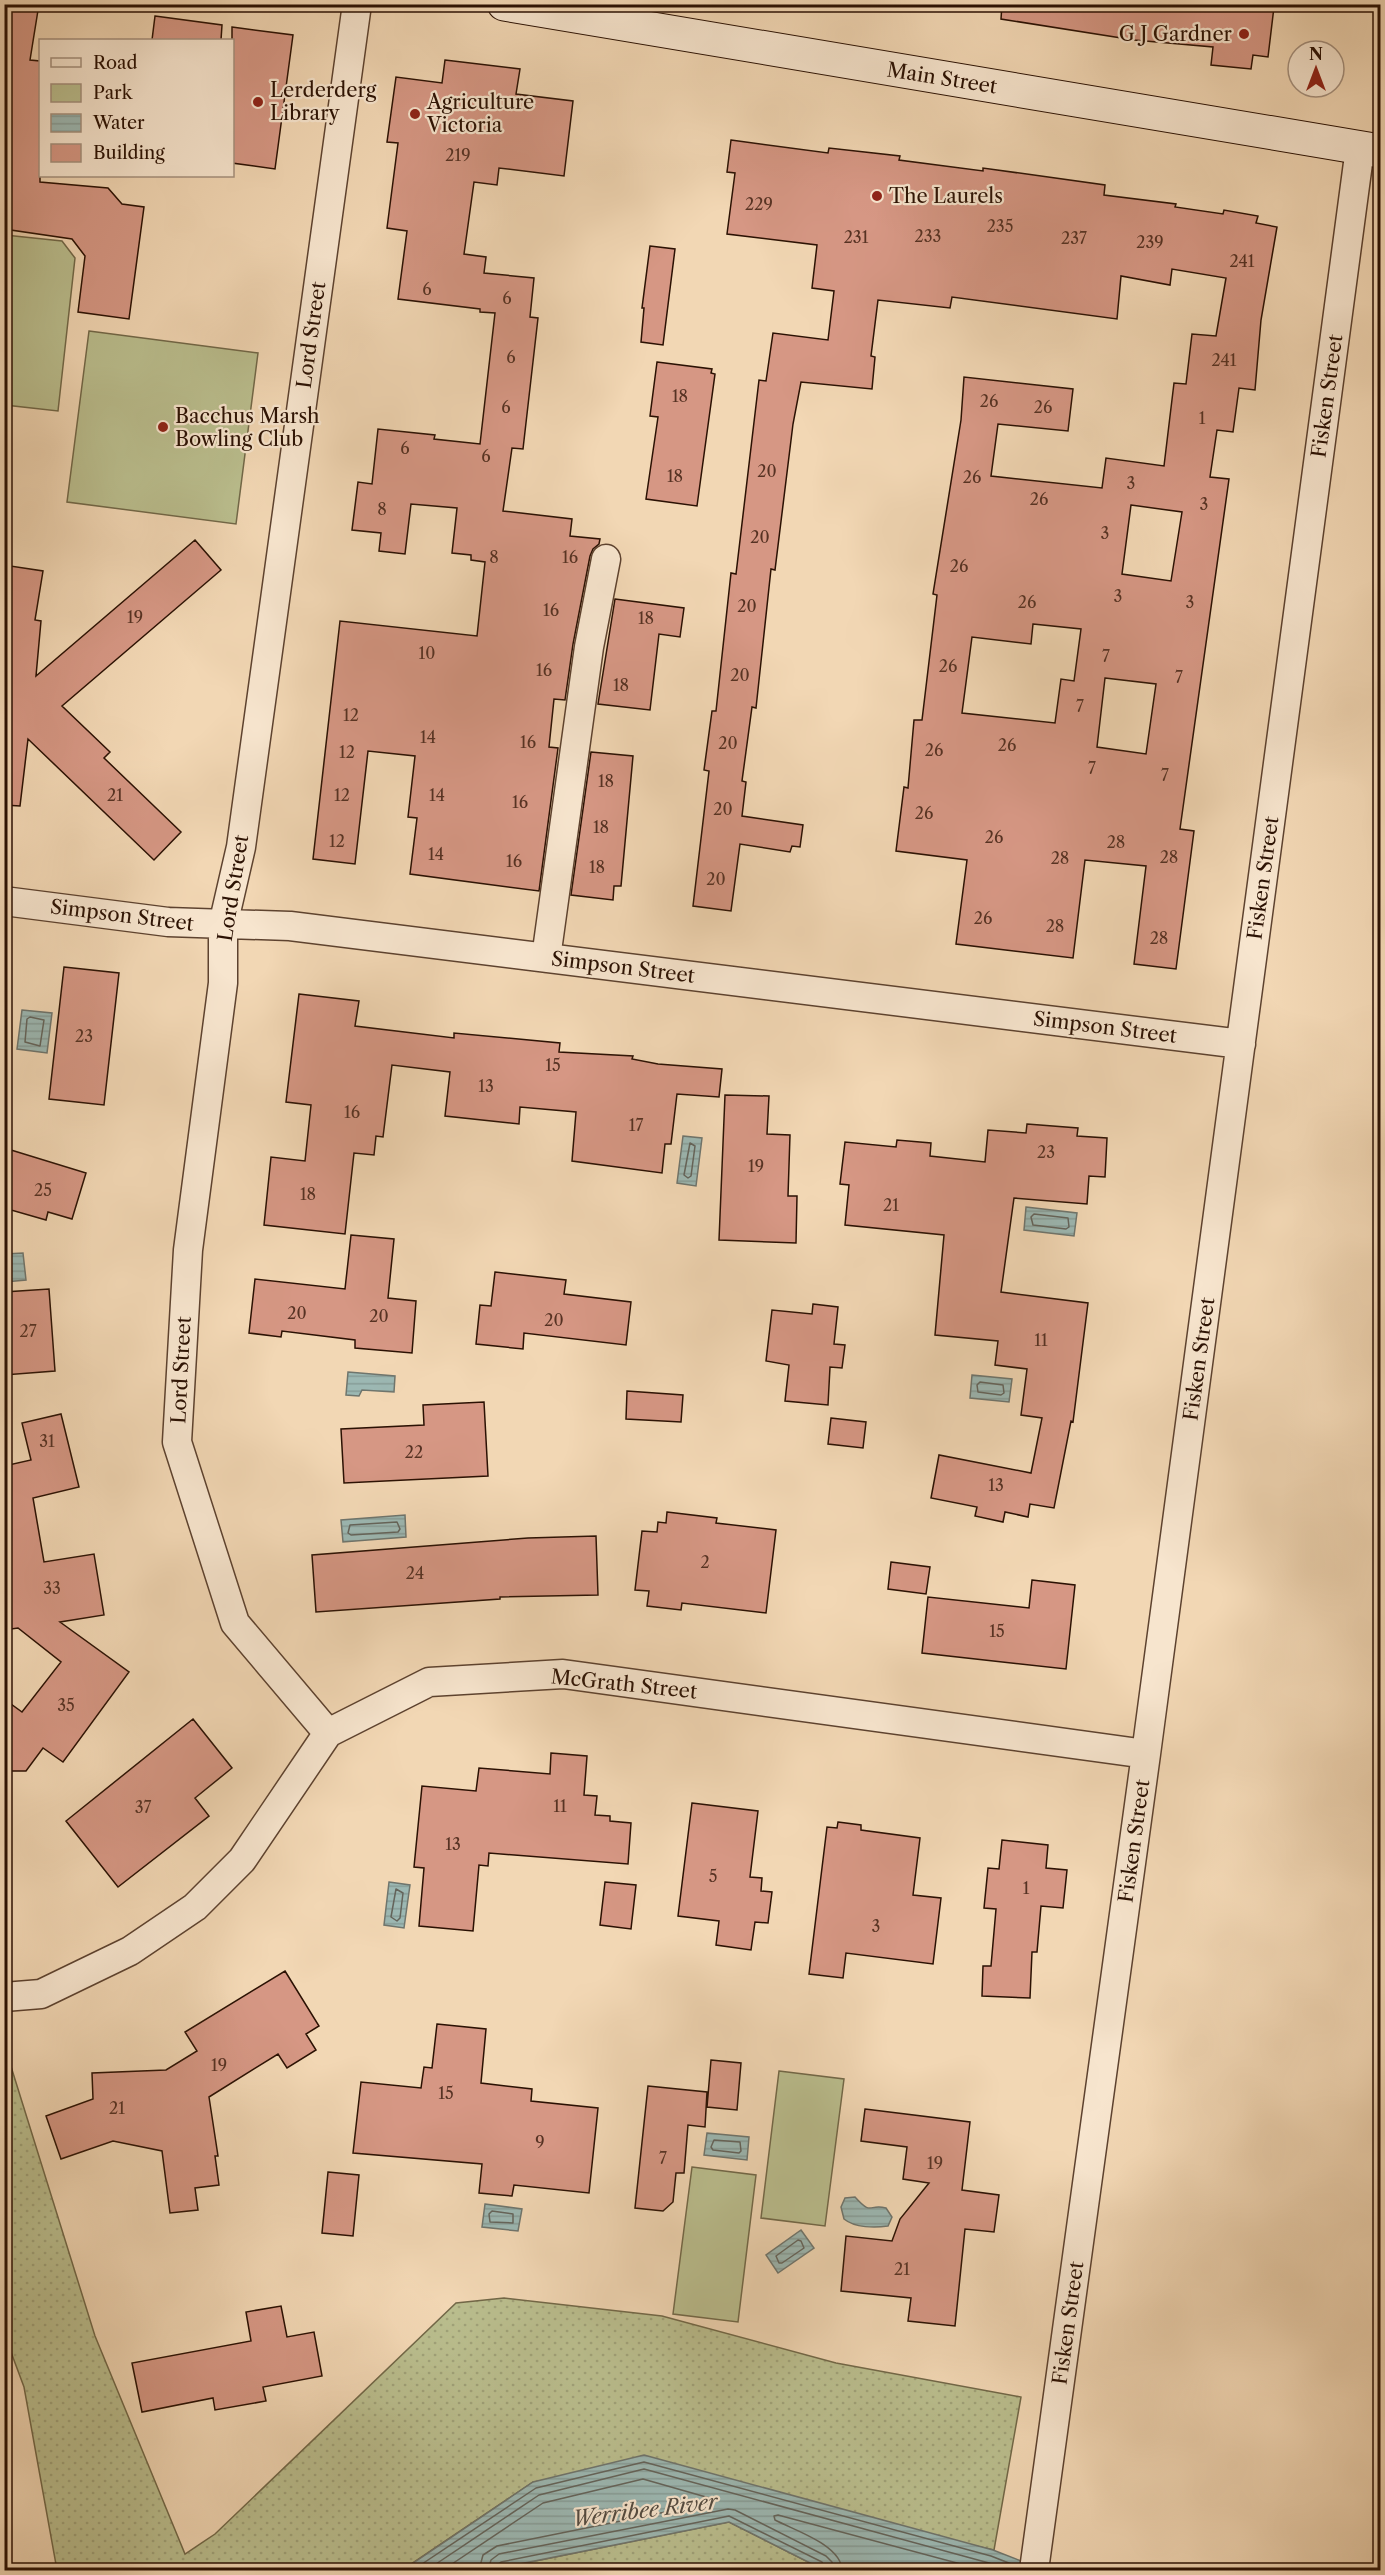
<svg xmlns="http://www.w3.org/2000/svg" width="1385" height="2575" font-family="'Libre Caslon Text',serif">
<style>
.green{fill:url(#green-dots);stroke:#726848;stroke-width:1.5}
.pitch{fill:#babe8e;stroke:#726848;stroke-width:1.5}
.water{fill:url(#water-rules);stroke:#6f756d;stroke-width:1.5}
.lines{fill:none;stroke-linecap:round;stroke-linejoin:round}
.shore{stroke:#64645b;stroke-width:1.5}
.building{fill:#d69784;stroke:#2b1103;stroke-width:1.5;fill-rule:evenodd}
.street-casing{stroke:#5d422f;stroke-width:31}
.secondary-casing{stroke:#2b1103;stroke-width:35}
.street{stroke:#f7e5ce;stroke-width:28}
.secondary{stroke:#f7e5ce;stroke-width:33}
.poi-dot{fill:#8f2418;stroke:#f7e5ce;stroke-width:2}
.labels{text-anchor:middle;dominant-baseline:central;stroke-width:4.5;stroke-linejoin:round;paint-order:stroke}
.number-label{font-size:16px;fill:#563223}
.poi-label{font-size:20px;fill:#2b1103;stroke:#f7e5ce;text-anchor:start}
.street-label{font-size:20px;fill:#2b1103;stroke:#f7e5ce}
.water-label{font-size:21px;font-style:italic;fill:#534b41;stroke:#f7e5ce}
</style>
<defs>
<pattern id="green-dots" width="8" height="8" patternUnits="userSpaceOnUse" patternTransform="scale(1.5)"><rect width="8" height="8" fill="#babe8e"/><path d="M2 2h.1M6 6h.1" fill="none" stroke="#a0a279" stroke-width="1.8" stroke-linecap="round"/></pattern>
<pattern id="water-rules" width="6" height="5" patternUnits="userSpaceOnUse" patternTransform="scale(1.5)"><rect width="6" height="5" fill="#9cb8b3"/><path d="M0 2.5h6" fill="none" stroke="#879d98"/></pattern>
</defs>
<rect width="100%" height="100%" fill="#f2d7b4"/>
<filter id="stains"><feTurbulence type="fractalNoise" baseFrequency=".00333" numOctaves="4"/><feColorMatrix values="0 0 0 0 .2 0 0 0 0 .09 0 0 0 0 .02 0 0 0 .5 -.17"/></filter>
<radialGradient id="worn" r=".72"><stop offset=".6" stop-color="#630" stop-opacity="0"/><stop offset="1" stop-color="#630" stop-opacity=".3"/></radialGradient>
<path class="green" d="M4 2044 95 2336 185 2554 215 2534 456 2303 504 2298 662 2316 836 2363 1021 2397 994 2550 935 2537 533 2482 402 2570H57L24 2387 5 2336Z
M729 2522 824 2570H490Z"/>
<path class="pitch" d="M5 235 62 241 75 258 58 411 5 405Z
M89 331 258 353 236 524 67 502Z
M779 2071 844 2079 825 2226 761 2218Z
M692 2167 756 2175 738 2322 673 2314Z"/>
<path class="water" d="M22 1010 52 1013 47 1053 17 1049Z
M683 1136 702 1138 696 1186 677 1183Z
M1026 1207 1077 1213 1074 1236 1024 1230Z
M23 1253 26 1280 5 1282V1254Z
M348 1372 395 1376 394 1392 362 1390 359 1396 346 1395Z
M972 1375 1012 1379 1009 1402 970 1398Z
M405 1515 406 1537 343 1542 341 1520Z
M389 1882 410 1885 404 1928 384 1925Z
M707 2133 749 2137 747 2160 704 2155Z
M855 2197C873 2217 868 2203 886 2208L892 2217 888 2226C875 2228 855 2228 844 2219L841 2207 845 2198Z
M485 2204 522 2209 518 2231 482 2227Z
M801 2230 814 2248 778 2273 766 2255Z
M644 2455 993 2550 1044 2570H824L729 2522 490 2570H403L533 2482Z"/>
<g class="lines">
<path class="shore" d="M30 1017 44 1020 40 1046 25 1042 27 1019Z
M690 1143 695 1146 691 1176 688 1178 684 1175Z
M1034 1214 1068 1218 1069 1227 1066 1229 1033 1225 1031 1217Z
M980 1382 1003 1385 1004 1393 1001 1395 978 1392 977 1385Z
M397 1522 400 1529 398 1532 351 1535 348 1533 350 1525Z
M396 1889 403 1893 400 1918 397 1921 391 1917Z
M714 2140 740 2142 741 2151 739 2153 713 2150 711 2147Z
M492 2211 513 2214V2223L490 2222 489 2214Z
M798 2240 801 2241 804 2248 782 2263H779L776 2256Z
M413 2570 536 2488 644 2462 991 2556 1019 2567
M427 2570 539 2495 644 2469 989 2563 1008 2570
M443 2570 543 2503 643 2479 713 2499 710 2503 497 2546 483 2555 479 2570
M488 2570 491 2560 499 2554 728 2509 735 2510 826 2556 832 2562 833 2570
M496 2570 497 2565 501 2562 729 2516 822 2562 826 2570
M842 2570C841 2545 796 2531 775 2520L774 2516 778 2515 983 2570"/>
</g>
<path class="building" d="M4 4H39L30 60 40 61V182L108 188 122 204 144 207 129 319 78 312 85 256 72 239 4 229Z
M1002 4H1253L1274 7 1268 57 1253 55 1251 69 1211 65 1213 47 1134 40 1001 19Z
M155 16 222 25 221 40H152Z
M232 27 293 35 275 169 232 163Z
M445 60 520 69 516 94 573 101 564 176 499 168 497 185 474 182 464 254 486 257 484 273 534 278 530 317 538 318 523 449 512 448 503 511 572 519 570 536 600 539 599 544 593 549 590 556 573 644 565 700 554 699 549 747 558 748 539 891 410 874 417 818 408 817 415 756 368 751 355 864 313 859 340 621 477 636 485 562 471 560V555L452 553 457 508 411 504 405 554 379 551 381 533 352 530 358 482 372 484 378 429 435 435 434 439 480 444 495 313 480 312V309L398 299 407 231 387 228 398 143 387 142 396 77 442 83Z
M731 140 828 153 829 148 900 156 899 160 983 171V168L1105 185 1104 195 1176 204 1175 207 1223 214 1224 210 1258 216 1256 223 1277 227 1261 320 1255 390 1239 388 1233 432 1217 430 1210 477 1229 479 1180 829 1194 831 1176 969 1134 964 1146 866 1085 860 1073 958 956 944 967 860 896 851 904 787 908 788 914 720H922L937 595 933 594 961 420 964 377 1073 389 1068 431 998 424 991 476 1102 488 1106 458 1164 466 1174 383 1186 384 1192 334 1216 336 1226 278 1172 269 1170 285 1121 276 1117 319 952 297 950 308 878 300 871 356 875 357 872 389 801 382 793 424 775 570 771 569 756 708 752 707 742 781 746 782 742 816 803 825 800 847 792 846 790 852 740 844 731 911 693 906 709 771 704 770 712 711H716L731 573 736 574 759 380 766 381 773 333 828 340 834 291 812 288 817 245 727 234 735 173 727 172ZM1131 505 1182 512 1171 581 1122 574ZM1033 624 1081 629 1074 681 1061 679 1055 723 962 713 972 637 1031 644ZM1105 678 1156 684 1146 754 1097 747Z
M650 246 675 249 663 345 641 342 644 308H642Z
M657 362 712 369 711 373 715 374 697 506 646 499 658 417 650 416Z
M195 540 221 570 62 706 110 752 104 758 181 832 154 860 28 739 20 806 4 805V565L43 571 35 620 41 621 36 676Z
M615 599 684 608 680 637 659 634 650 710 598 704Z
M591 752 633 756 621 886H614L613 900 571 895Z
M64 967 119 973 104 1105 49 1099Z
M299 994 359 1001 355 1026 454 1038V1033L560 1043 559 1052 633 1056 632 1059 658 1064 722 1069 719 1097 677 1094 671 1144H665L662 1173 572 1161 576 1112 520 1107 519 1124 445 1116 450 1072 392 1065 383 1137 376 1136 374 1155 354 1153 345 1234 264 1225 271 1157 305 1161 311 1105 286 1102Z
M725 1095 769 1096 767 1134 790 1135 788 1196H797L796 1243 719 1240Z
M1027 1124 1078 1128 1077 1136 1107 1138 1105 1177 1089 1176 1087 1204 1014 1198 1001 1292 1088 1303 1073 1422 1071 1421 1054 1508 1030 1504 1028 1517 1005 1512 1003 1522 975 1516 977 1507 931 1498 939 1455 1031 1473 1042 1418 1021 1415 1027 1369 995 1365 998 1341 935 1335 944 1235 845 1225 849 1185 840 1184 845 1142 896 1147 897 1140 931 1143 930 1156 985 1162 988 1130 1026 1133Z
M11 1150 86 1173 72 1219 48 1212 46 1220 4 1208V1171Z
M351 1235 394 1239 388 1298 416 1301 412 1353 355 1348V1340L282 1331 281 1337 249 1333 255 1279 345 1289Z
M495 1272 566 1280 564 1294 631 1302 626 1345 524 1333 523 1349 476 1344 480 1305 491 1306Z
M49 1289 55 1371 4 1375V1292Z
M813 1304 838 1307 834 1344 845 1345 842 1368 830 1367 828 1405 785 1401 789 1365 766 1361 772 1310 812 1314Z
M627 1391 683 1395 681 1422 626 1419Z
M484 1402 488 1476 344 1483 341 1429 424 1425 423 1405Z
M61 1414 79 1487 33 1498 44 1562 94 1554 104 1615 60 1622 129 1672 63 1762 43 1748 26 1771H4V1699L22 1712 61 1662 18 1628 4 1630V1466L31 1460 22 1423Z
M831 1418 866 1422 863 1448 828 1444Z
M667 1512 717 1518 716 1523 776 1530 766 1613 682 1603 681 1610 647 1606 649 1591 635 1590 642 1531 657 1532 658 1522 666 1523Z
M596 1536 598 1595 500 1597V1599L316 1612 312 1555 528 1538Z
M891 1562 930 1567 926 1594 888 1589Z
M1032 1580 1075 1585 1066 1669 922 1653 928 1597 1029 1608Z
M193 1719 232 1768 195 1798 209 1816 118 1887 66 1821Z
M551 1753 587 1756 584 1795 597 1796 595 1815 610 1816V1821L631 1823 628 1864 489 1853 488 1866 479 1865 473 1931 419 1926 424 1868 414 1867 422 1786 476 1791 479 1768 550 1774Z
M692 1803 758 1811 750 1877 762 1878 761 1891 772 1892 768 1923 755 1922 751 1950 716 1945 719 1921 678 1916Z
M838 1822 861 1825V1830L920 1838 913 1895 941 1898 933 1964 846 1953 843 1978 809 1974 827 1827 837 1828Z
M1002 1840 1048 1845 1046 1868 1067 1870 1063 1908 1041 1906 1037 1952H1032L1030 1998 982 1996 983 1966H991L996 1909 984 1908 988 1868 999 1869Z
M605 1882 636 1885 631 1929 600 1925Z
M285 1971 319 2026 306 2034 316 2050 287 2068 278 2054 209 2097 218 2156H215L219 2185 195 2188 198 2210 170 2213 162 2151 113 2141 61 2159 46 2116 93 2099 92 2073 166 2070 197 2051 185 2032Z
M437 2024 486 2029 481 2083 532 2089 531 2101 598 2108 589 2193 514 2185 512 2196 479 2193 482 2164 353 2153 361 2082 421 2088 424 2067 432 2068Z
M711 2060 741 2063 737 2110 707 2107Z
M648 2086 707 2092 705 2127 688 2125 684 2173H676L673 2202 663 2211 635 2208Z
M865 2109 970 2122 962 2190 999 2195 994 2232 965 2229 955 2326 908 2321 911 2298 841 2291 846 2236 892 2241 900 2219 929 2183 903 2179 907 2147 861 2141Z
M328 2172 359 2175 353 2236 322 2233Z
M281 2306 287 2337 314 2332 322 2376 263 2387 266 2401 215 2410 213 2398 142 2412 132 2363 251 2341 246 2312Z"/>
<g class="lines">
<g class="street-casing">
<path id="street" d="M4 901 168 922 290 926 1241 1044
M546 958 589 647 606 559
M328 1733 235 1623 177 1442 188 1250 223 983V925L241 847 357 4
M4 1997 41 1994 130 1951 195 1907 242 1860 328 1733 429 1682 563 1674 1146 1754
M1034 2570 1146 1754 1360 148"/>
</g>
<g class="secondary-casing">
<path id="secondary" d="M504 4 1380 151"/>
</g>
<use href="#street" class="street"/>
<use href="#secondary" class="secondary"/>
</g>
<g class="poi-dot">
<circle cx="1244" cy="34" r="6"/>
<circle cx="258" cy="102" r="6"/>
<circle cx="415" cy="114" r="6"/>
<circle cx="877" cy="196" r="6"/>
<circle cx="163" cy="427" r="6"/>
</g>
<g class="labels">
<g class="number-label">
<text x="458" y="155">219</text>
<text x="759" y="204">229</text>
<text x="1000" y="226">235</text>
<text x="928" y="236">233</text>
<text x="856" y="237">231</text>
<text x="1074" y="238">237</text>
<text x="1150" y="242">239</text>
<text x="1242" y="261">241</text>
<text x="427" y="289">6</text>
<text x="507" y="298">6</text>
<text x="511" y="357">6</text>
<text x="1224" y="360">241</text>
<text x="680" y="396">18</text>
<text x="989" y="401">26</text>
<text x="506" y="407">6</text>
<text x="1043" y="407">26</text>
<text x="1202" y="418">1</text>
<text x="405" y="448">6</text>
<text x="486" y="456">6</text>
<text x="767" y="471">20</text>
<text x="675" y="476">18</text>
<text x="972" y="477">26</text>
<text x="1131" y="483">3</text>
<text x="1039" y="499">26</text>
<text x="1204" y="504">3</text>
<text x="382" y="509">8</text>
<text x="1105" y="533">3</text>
<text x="760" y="537">20</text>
<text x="494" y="557">8</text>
<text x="570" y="557">16</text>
<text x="959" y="566">26</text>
<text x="1118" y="596">3</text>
<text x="1027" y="602">26</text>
<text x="1190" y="602">3</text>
<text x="747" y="606">20</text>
<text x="551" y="610">16</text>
<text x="135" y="617">19</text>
<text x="646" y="618">18</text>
<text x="427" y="653">10</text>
<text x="1106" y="656">7</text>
<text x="948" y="666">26</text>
<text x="544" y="670">16</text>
<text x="740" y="675">20</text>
<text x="1179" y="677">7</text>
<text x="621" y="685">18</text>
<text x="1080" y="706">7</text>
<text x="351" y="715">12</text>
<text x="428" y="737">14</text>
<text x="528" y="742">16</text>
<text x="728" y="743">20</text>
<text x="1007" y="745">26</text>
<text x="934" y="750">26</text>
<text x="347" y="752">12</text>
<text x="1092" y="768">7</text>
<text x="1165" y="775">7</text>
<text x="606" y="781">18</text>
<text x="115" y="795">21</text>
<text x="342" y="795">12</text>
<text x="437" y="795">14</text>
<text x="520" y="802">16</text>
<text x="723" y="809">20</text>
<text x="924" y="813">26</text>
<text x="601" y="827">18</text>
<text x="994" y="837">26</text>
<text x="337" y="841">12</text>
<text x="1116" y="842">28</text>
<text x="436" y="854">14</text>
<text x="1169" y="857">28</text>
<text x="1060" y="858">28</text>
<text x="514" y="861">16</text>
<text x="597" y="867">18</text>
<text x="716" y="879">20</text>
<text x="983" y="918">26</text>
<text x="1055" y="926">28</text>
<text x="1159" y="938">28</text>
<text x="84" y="1036">23</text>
<text x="553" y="1065">15</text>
<text x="486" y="1086">13</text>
<text x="352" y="1112">16</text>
<text x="636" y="1125">17</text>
<text x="1046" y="1152">23</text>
<text x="756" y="1166">19</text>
<text x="43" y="1190">25</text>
<text x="308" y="1194">18</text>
<text x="891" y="1205">21</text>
<text x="297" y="1313">20</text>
<text x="379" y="1316">20</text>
<text x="554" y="1320">20</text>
<text x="28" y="1331">27</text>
<text x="1041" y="1340">11</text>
<text x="47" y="1441">31</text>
<text x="414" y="1452">22</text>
<text x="996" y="1485">13</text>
<text x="705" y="1562">2</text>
<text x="415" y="1573">24</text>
<text x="52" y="1588">33</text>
<text x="997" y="1631">15</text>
<text x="66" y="1705">35</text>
<text x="560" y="1806">11</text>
<text x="143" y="1807">37</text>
<text x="453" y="1844">13</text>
<text x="713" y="1876">5</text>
<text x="1026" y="1888">1</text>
<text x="876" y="1926">3</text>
<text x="219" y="2065">19</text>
<text x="446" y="2093">15</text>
<text x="117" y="2108">21</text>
<text x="540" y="2142">9</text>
<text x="663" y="2158">7</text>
<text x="935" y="2163">19</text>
<text x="902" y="2269">21</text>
</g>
<g class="poi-label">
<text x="1232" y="34" text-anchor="end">G J Gardner</text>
<text x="270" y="90">Lerderderg<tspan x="270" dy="23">Library</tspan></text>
<text x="427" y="102">Agriculture<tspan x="427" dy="23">Victoria</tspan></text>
<text x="889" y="196">The Laurels</text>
<text x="175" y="416">Bacchus Marsh<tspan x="175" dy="23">Bowling Club</tspan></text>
</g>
<g class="street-label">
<text transform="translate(942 78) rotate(9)">Main Street</text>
<text transform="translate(311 335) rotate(-82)">Lord Street</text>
<text transform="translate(1327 396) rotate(-82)">Fisken Street</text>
<text transform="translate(1263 878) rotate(-82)">Fisken Street</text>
<text transform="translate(233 888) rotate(-81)">Lord Street</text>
<text transform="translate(122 915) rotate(7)">Simpson Street</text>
<text transform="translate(623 967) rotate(7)">Simpson Street</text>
<text transform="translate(1105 1027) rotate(7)">Simpson Street</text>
<text transform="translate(1199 1359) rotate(-82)">Fisken Street</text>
<text transform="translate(181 1370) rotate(-87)">Lord Street</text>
<text transform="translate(624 1684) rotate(6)">McGrath Street</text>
<text transform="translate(1134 1841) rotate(-82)">Fisken Street</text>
<text transform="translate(1068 2323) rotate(-82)">Fisken Street</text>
</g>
<g class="water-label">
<text transform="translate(645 2510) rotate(-7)">Werribee River</text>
</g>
</g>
<rect width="1385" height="2575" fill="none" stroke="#f2d7b4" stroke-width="24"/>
<rect x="6" y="6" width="1373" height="2563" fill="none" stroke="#2b1103" stroke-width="3"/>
<rect x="12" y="12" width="1361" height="2551" fill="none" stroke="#2b1103" stroke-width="1.5"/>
<rect x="39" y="39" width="195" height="138" fill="#f7e5ce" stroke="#a5907d" stroke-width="1.5"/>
<rect x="51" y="58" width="30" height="9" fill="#f7e5ce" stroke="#a5907d" stroke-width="1.5"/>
<text x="93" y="69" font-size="18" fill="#2b1103">Road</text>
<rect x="51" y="84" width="30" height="18" fill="#babe8e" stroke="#a5907d" stroke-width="1.5"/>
<text x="93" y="99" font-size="18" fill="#2b1103">Park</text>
<rect x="51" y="114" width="30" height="18" fill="url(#water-rules)" stroke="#a5907d" stroke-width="1.5"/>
<text x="93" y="129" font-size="18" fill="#2b1103">Water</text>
<rect x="51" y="144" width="30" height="18" fill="#d69784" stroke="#a5907d" stroke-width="1.5"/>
<text x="93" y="159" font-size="18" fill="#2b1103">Building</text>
<g transform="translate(1316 69)"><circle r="28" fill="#f7e5ce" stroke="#a5907d" stroke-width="1.5"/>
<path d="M0-4.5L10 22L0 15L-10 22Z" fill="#8f2418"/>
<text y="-9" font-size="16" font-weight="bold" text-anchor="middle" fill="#2b1103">N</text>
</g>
<rect width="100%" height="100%" filter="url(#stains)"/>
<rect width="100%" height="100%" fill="url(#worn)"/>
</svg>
